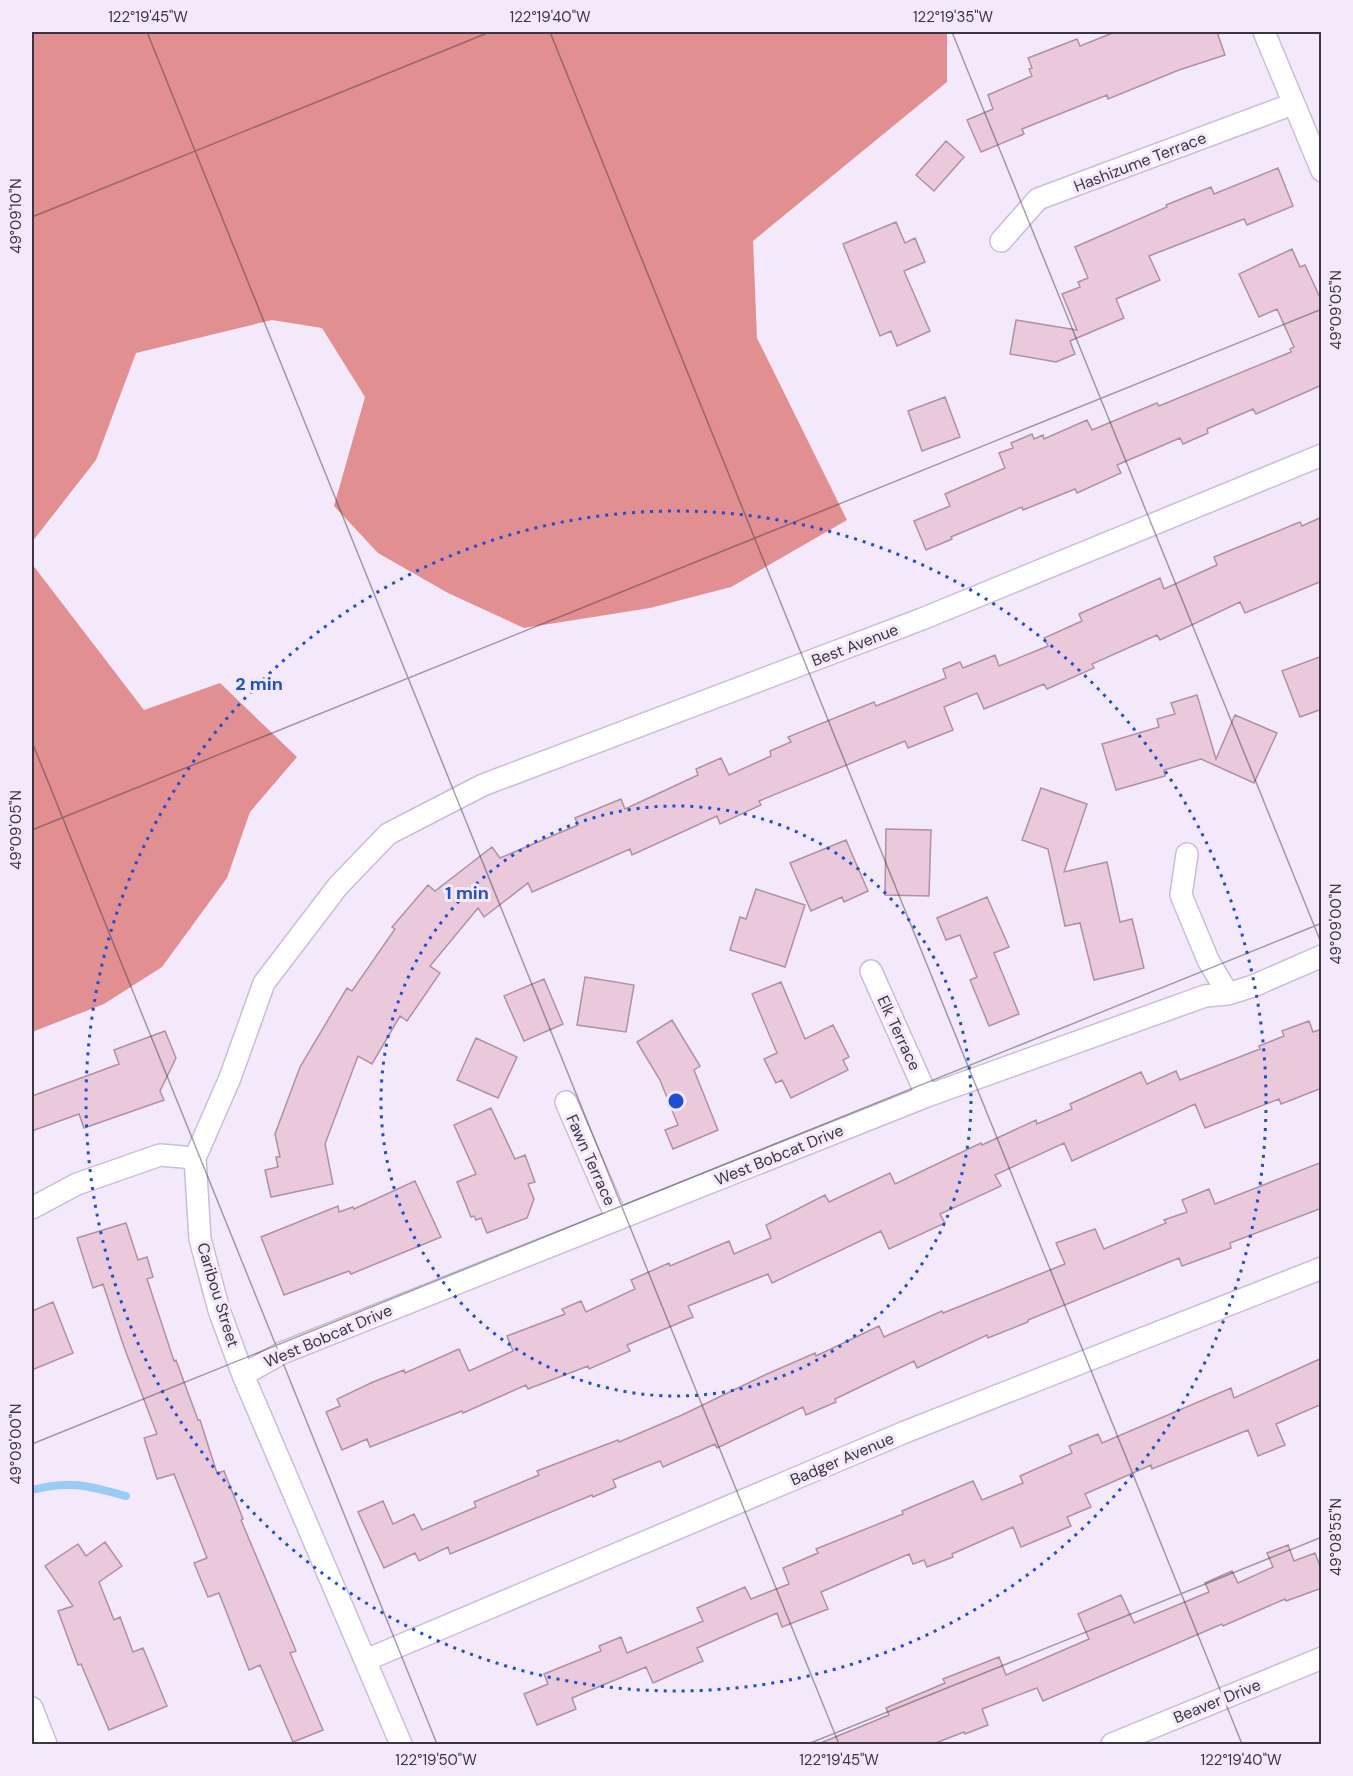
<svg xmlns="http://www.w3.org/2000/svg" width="1353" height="1776" font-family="'DM Sans',sans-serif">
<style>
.forest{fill:#e28f91}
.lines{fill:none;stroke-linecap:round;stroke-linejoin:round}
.stream{stroke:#97ccf6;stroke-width:8}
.building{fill:#e9c9da;stroke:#af91a2;stroke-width:1.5}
.minor-casing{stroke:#ccbcd8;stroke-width:24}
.minor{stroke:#fff;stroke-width:21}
.ticks{fill:none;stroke:#3c3541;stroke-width:1.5;stroke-opacity:0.45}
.ring{fill:none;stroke:#1d4ed8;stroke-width:3;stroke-dasharray:3 6}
.labels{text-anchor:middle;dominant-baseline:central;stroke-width:6;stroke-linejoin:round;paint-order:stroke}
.street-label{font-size:16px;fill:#3c3541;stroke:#f3e9fb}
.centre{fill:#1d4ed8;stroke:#f3e9fb;stroke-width:3}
.ring-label{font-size:18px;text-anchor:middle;font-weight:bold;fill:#1d4ed8;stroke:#f3e9fb;stroke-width:6;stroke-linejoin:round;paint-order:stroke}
.neatline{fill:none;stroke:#3c3541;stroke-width:2}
.ticks-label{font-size:15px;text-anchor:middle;fill:#3c3541}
</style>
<rect width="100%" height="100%" fill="#f3e9fb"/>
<path class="forest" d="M32 32H947V82L753 241 757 338 847 520 731 587 650 608 524 628 448 593 378 553 334 506 365 397 322 328 272 320 136 353 96 460 32 542Z
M32 564 144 710 220 683 297 757 250 812 227 878 162 967 104 1004 32 1032Z"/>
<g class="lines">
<path class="stream" d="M32 1490C70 1480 89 1486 126 1496"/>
</g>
<path class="building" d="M1115 32H1217L1225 55 1179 70 1108 99 1107 95 1022 129 1024 134 981 152 967 120 993 109 988 95 1032 76 1029 69 1032 68 1028 58 1077 39 1080 46Z
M946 141 964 157 934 191 916 175Z
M1278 168 1293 206 1247 225 1244 219 1149 256 1160 280 1116 299 1124 318 1070 341 1075 354 1056 362 1010 354 1016 320 1077 330 1062 294 1080 287 1078 282 1088 278 1075 247 1167 207 1166 205 1211 187 1214 194Z
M896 222 905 243 915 238 925 262 904 271 930 331 897 346 891 331 880 336 843 244Z
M1292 249 1300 267 1305 265 1322 302V385L1256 414 1253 409 1207 429 1208 433 1183 444 1180 438 1117 465 1121 473 1077 493 1075 489 1023 510 1022 507 951 537 952 539 926 550 914 521 950 506 945 494 1005 468 999 453 1013 448 1011 443 1032 434 1034 439 1043 435 1044 439 1087 420 1092 430 1157 403 1159 406 1291 352 1290 349 1294 347 1277 309 1259 317 1239 274Z
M945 397 960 437 922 451 908 411Z
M1322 517V581L1245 613 1240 602 1160 640 1157 635 1092 664 1094 668 1047 689 1044 684 984 709 977 693 944 707 953 730 908 748 905 741 759 801 761 805 720 824 717 816 632 855 630 849 532 892 528 883 484 917 478 908 430 966 440 973 407 1021 400 1016 372 1064 358 1056 325 1144 333 1184 271 1197 265 1170 278 1167 276 1157H280L275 1134 300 1067 347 988 352 991 395 929 392 927 428 885 435 891 492 847 500 858 578 825 575 818 621 799 625 809 698 775 696 769 721 758 729 775 771 756 770 751 791 742 788 737 874 702 876 706 946 678 943 669 960 662 963 668 995 655 999 666 1048 646 1044 638 1082 621 1079 614 1160 578 1164 589 1217 565 1214 557 1300 522 1302 526Z
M1322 656V709L1300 717 1282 671Z
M1197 695 1216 759 1235 715 1277 733 1254 783 1201 759 1164 770 1165 776 1116 790 1102 744 1159 727 1157 719 1175 714 1171 703Z
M1041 788 1087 804 1064 872 1107 862 1120 922 1132 919 1144 968 1094 980 1080 923 1065 926 1048 849 1022 840Z
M886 829 931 830 929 896 885 895Z
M846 840 868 891 844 902 842 897 811 911 790 863Z
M756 889 805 905 785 967 730 950 740 917 746 919Z
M987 897 1009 947 994 953 1019 1014 989 1026 970 980 977 977 960 935 946 940 937 918Z
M585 977 634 985 626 1032 577 1025Z
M544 979 563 1024 524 1041 504 996Z
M781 982 805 1039 833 1025 849 1057 843 1060 848 1070 791 1098 782 1080 776 1083 764 1059 777 1053 752 994Z
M672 1020 700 1066 694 1070 718 1130 673 1149 665 1130 678 1125 660 1080 637 1042Z
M1309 1021 1313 1032 1322 1029V1088L1281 1104 1279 1099 1205 1128 1195 1104 1072 1161 1064 1143 995 1175 1001 1186 940 1214 945 1223 889 1249 881 1231 772 1283 768 1274 688 1306 693 1317 627 1345 630 1351 589 1369 588 1366 528 1389 526 1385 463 1413 462 1411 370 1447 367 1439 342 1450 326 1412 340 1406 337 1399 373 1382 404 1370 405 1373 459 1349 469 1371 513 1351 507 1336 565 1314 562 1309 581 1301 586 1312 635 1289 631 1280 669 1263 670 1266 729 1241 734 1254 771 1238 766 1225 825 1195 829 1202 890 1173 895 1184 981 1143 982 1145 1036 1120 1037 1124 1072 1109 1070 1104 1141 1072 1147 1084 1176 1071 1180 1080 1260 1049 1259 1046 1284 1036 1282 1031Z
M165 1031 176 1058 160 1091 164 1100 84 1128 79 1114 32 1131V1096L119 1064 114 1050Z
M476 1038 517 1057 498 1098 457 1080Z
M491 1108 515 1159 525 1155 535 1182 528 1184 534 1199 527 1218 487 1233 481 1218 476 1220 474 1216 471 1217 457 1182 476 1174 454 1125Z
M1322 1162V1208L1230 1243 1231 1248 1182 1266 1179 1258 1028 1320V1322L988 1338 987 1335 917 1368 914 1361 835 1399 836 1402 806 1415 803 1407 717 1448 715 1444 663 1467 660 1461 613 1480 616 1487 593 1497 592 1495 450 1554 448 1547 419 1561 415 1553 384 1568 358 1512 383 1501 393 1524 414 1514 422 1530 476 1507 474 1502 539 1475 537 1471 618 1440 619 1442 682 1415 767 1374 815 1353 816 1356 879 1326 884 1337 942 1311 943 1313 1065 1264 1056 1243 1095 1229 1104 1249 1166 1223 1164 1220 1187 1212 1182 1200 1209 1189 1215 1204Z
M415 1181 441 1237 351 1274 349 1271 284 1295 261 1237 338 1206 339 1212 353 1207 354 1209Z
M126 1223 138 1260 147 1257 153 1277 147 1279 174 1361 176 1360 198 1420H200L217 1473 224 1471 243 1519 241 1520 296 1651 290 1653 323 1730 293 1742 260 1665 249 1670 219 1593 208 1597 194 1563 207 1558 174 1474 157 1479 144 1438 157 1434 124 1347 103 1284 93 1288 77 1238Z
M53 1302 73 1353 32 1370V1311Z
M1322 1358V1404L1276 1424 1285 1445 1258 1456 1248 1430 1152 1469 1151 1465 1085 1494 1091 1507 1067 1517 1071 1526 1021 1547 1013 1527 952 1554 953 1557 927 1567 924 1560 913 1564 909 1554 821 1592 828 1609 782 1627 777 1613 697 1648 703 1661 653 1683 646 1667 572 1698 576 1709 537 1725 524 1694 548 1684 544 1674 601 1651 599 1646 621 1637 627 1653 703 1621 697 1608 745 1587 751 1599 789 1584 783 1568 818 1553 816 1549 903 1514 902 1511 973 1481 982 1500 1023 1483 1020 1476 1072 1453 1069 1446 1098 1434 1102 1443 1231 1388 1234 1398Z
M105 1542 122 1566 99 1582 114 1620 120 1617 133 1652 143 1648 167 1706 109 1730 81 1664 78 1665 58 1611 73 1606 45 1566 78 1544 86 1556Z
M1288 1545 1294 1561 1315 1553 1322 1571V1588L1286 1601 1285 1599 1223 1626 1222 1624 1043 1701 1037 1688 982 1709 988 1725 965 1734 964 1732 933 1744H818L889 1715 886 1708 945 1683 943 1679 999 1657 1006 1675 1089 1639 1078 1614 1121 1595 1134 1623 1209 1592 1205 1583 1232 1571 1238 1583 1273 1567 1267 1553Z"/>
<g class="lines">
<g class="minor-casing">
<path id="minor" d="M1264 32 1322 171
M1001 241 1038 199 1293 104
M1187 854 1181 895 1208 960 1228 994
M871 971 927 1096
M566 1102 617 1219
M32 1208 77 1184 160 1155 195 1158
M243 1375 282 1353 927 1096 1205 996 1228 994 1253 986 1322 956
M366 1660 905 1432 1322 1268
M32 1708 46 1744
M401 1744 243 1375 219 1310 200 1239 195 1158 230 1078 264 983 338 886 388 834 483 785 922 619 1322 455
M1112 1744 1322 1658"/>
</g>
<use href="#minor" class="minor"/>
</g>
<path class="ticks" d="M147 32 839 1744M550 32 1242 1744M952 32 1322 945M32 217 490 32M32 742 437 1744M32 830 1322 309M32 1444 1322 923M32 1739 34 1744M808 1744 1322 1537"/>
<g class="ring">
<circle cx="676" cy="1101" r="295"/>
<circle cx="676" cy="1101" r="590"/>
</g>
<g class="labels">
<g class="street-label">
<text transform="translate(1140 162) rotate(-21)">Hashizume Terrace</text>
<text transform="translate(855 645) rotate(-21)">Best Avenue</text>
<text transform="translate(899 1033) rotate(65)">Elk Terrace</text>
<text transform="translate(779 1155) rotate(-22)">West Bobcat Drive</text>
<text transform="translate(591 1160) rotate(66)">Fawn Terrace</text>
<text transform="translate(218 1295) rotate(73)">Caribou Street</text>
<text transform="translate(328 1336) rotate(-23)">West Bobcat Drive</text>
<text transform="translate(842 1459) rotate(-23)">Badger Avenue</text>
<text transform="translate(1217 1701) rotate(-22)">Beaver Drive</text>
</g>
</g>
<circle cx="676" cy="1101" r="9" class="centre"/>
<g class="ring-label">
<text x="259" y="690">2 min</text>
<text x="467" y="899">1 min</text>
</g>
<rect width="1353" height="1776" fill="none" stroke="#f3e9fb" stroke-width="66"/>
<rect x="33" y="33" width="1287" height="1710" class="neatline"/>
<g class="ticks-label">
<text x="148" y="22">122°19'45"W</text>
<text x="550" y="22">122°19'40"W</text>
<text x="953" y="22">122°19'35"W</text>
<text transform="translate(16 216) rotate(-90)" y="5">49°09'10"N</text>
<text transform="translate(1336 310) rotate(-90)" y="5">49°09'05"N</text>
<text transform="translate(16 830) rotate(-90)" y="5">49°09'05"N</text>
<text transform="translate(1336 924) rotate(-90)" y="5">49°09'00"N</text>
<text transform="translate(16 1444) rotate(-90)" y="5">49°09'00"N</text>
<text transform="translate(1336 1537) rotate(-90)" y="5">49°08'55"N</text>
<text x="436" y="1765">122°19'50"W</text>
<text x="839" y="1765">122°19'45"W</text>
<text x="1241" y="1765">122°19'40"W</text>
</g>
</svg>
